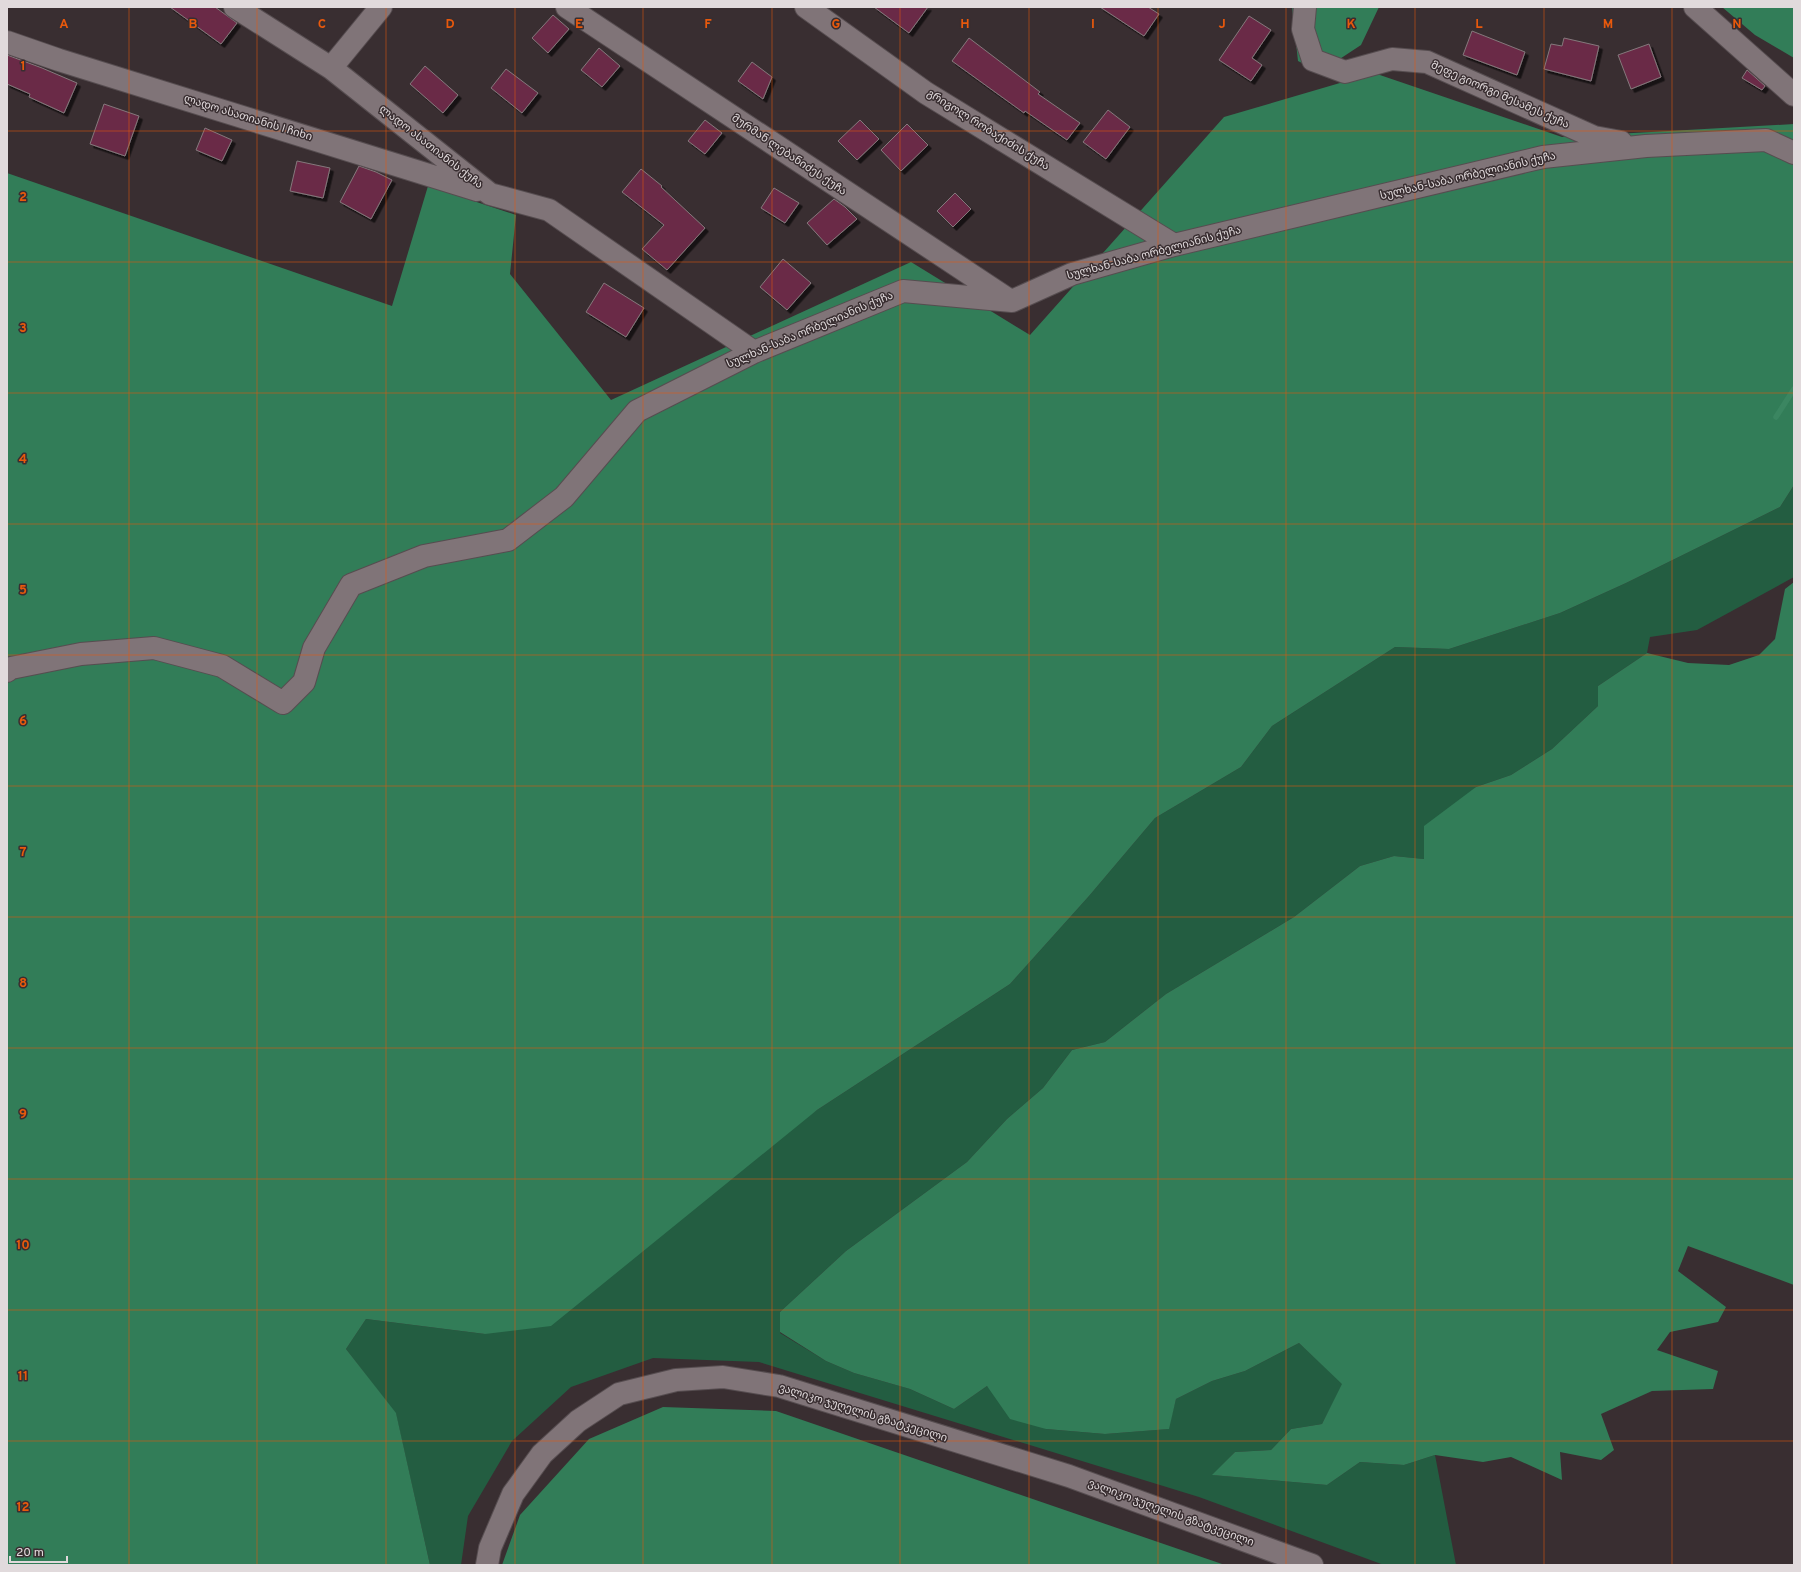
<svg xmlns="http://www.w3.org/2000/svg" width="1801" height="1572" font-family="Overpass,'Noto Sans Georgian',sans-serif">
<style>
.green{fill:#235d41}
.forest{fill:#327d58}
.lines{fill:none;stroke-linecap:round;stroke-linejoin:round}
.stream{stroke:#3b8661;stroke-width:5.5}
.building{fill:#6b2c46;stroke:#84787c;filter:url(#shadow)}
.street-casing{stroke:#564d50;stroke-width:24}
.secondary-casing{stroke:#564d50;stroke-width:24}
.street{stroke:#807478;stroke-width:22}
.secondary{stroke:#807478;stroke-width:22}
.grid{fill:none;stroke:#e8590c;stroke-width:1;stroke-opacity:0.55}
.labels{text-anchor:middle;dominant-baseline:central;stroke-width:3;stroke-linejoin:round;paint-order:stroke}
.street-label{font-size:11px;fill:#e1dadc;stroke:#392e31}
.grid-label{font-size:13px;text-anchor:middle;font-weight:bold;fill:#e8590c;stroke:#392e31;stroke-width:3;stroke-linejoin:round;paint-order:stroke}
</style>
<defs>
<filter id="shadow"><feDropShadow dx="3.5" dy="3.5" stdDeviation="0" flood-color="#0009"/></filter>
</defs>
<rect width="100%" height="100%" fill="#392e31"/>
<path class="green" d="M1794 485V577L1697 630 1650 637 1647 653 1598 686V706L1552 749 1511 775 1476 787 1424 859 1394 856 1360 866 1294 917 1166 994 1105 1042 1072 1050 1043 1088 1007 1119 967 1162 846 1251 780 1312V1333L826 1361 854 1373 910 1389 954 1409 987 1386 1046 1429 1105 1434 1168 1429 1176 1399 1212 1381 1245 1371 1299 1343 1343 1384 1322 1424 1291 1429 1271 1450 1235 1452 1213 1475 1327 1485 1360 1462 1404 1465 1435 1455 1456 1565H1384L1199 1497 759 1362 653 1358 571 1387 512 1441 468 1516 461 1565H430L396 1414 346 1349 366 1319 485 1334 817 1110 1010 984 1089 896 1155 818 1241 767 1272 726 1395 647 1449 649 1560 613 1626 583 1780 507Z"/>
<path class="forest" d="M1292 7H1379L1361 45 1320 72 1298 61Z
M1722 7H1794V58L1755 35Z
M1374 73 1562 137 1794 124V485L1780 507 1626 583 1560 613 1449 649 1395 647 1272 726 1241 767 1155 818 1089 896 1010 984 817 1110 551 1326 485 1334 366 1319 346 1349 396 1413 430 1565H7V173L392 306 428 186 516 215 510 274 611 400 911 262 1030 335 1224 117Z
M1794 582V1285L1688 1246 1678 1271 1726 1307 1718 1322 1670 1332 1657 1350 1718 1371 1713 1389 1652 1391 1601 1414 1614 1450 1601 1460 1560 1452 1562 1480 1511 1457 1483 1462 1435 1455 1404 1465 1360 1462 1327 1485 1212 1475 1235 1452 1271 1450 1291 1429 1322 1424 1342 1384 1299 1343 1245 1371 1212 1381 1176 1399 1169 1429 1105 1434 1046 1429 1010 1419 987 1386 954 1409 910 1389 854 1373 826 1361 780 1332V1312L846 1251 967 1162 1007 1119 1043 1088 1072 1050 1105 1042 1166 994 1294 917 1360 866 1394 856 1424 859V826L1476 787 1511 775 1552 749 1598 706V686L1647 653 1688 663 1729 665 1759 655 1775 639 1785 589Z
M663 1407 776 1411 1225 1565H502L520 1515 589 1439Z"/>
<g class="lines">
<path class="stream" d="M1776 417 1794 389"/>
</g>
<path class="building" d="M170 7H215L237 23 221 44Z
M874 7H928L909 33Z
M1100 7H1148L1159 14 1144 36Z
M553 15 569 29 548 53 532 38Z
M1249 16 1271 30 1252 58 1262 65 1251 81 1219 60Z
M1472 31 1525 52 1517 75 1463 55Z
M969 38 1040 92 1038 94 1080 123 1067 140 1025 111 1024 113 952 61Z
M1564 38 1599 46 1591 81 1544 69 1551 44 1562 46Z
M1649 44 1661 77 1631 89 1618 55Z
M599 48 620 66 602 87 581 70Z
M7 55 42 68 77 83 64 113 29 97 30 94 7 84Z
M752 62 772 77 763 99 738 81Z
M425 66 458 95 443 113 410 84Z
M506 69 538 93 522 113 491 88Z
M1747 70 1765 86 1762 90 1742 78Z
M104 104 139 116 125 156 90 144Z
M1108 110 1130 127 1106 159 1083 142Z
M705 120 722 133 705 154 688 141Z
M860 120 879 139 857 160 838 141Z
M907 124 928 145 901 171 881 150Z
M205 128 232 140 222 161 196 150Z
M297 161 330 168 323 198 290 191Z
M359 166 376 172 392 180 371 219 340 202Z
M641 169 662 186 661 187 705 228 667 270 642 249 664 225 622 192Z
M774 188 799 203 785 223 761 208Z
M955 193 971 209 953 227 937 211Z
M834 199 845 207 857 219 827 245 807 223Z
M783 259 811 283 787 310 760 287Z
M604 283 644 308 626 337 586 312Z"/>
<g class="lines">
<g class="street-casing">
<path id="street" d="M235 7 331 68 490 194 549 210 754 352
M567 7 1009 300
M806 7 926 93 1174 245
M1305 7 1303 29 1313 60 1345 72 1392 59 1427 62 1594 137 1621 142
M7 42 59 60 477 190
M331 68 381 7
M7 671 11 668 81 654 154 648 222 666 283 703 304 682 314 648 351 585 424 556 508 540 564 497 637 411 754 352 903 291 1012 301 1072 274 1174 245 1543 157 1646 146 1766 140 1794 153"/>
</g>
<g class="secondary-casing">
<path id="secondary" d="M1695 7 1794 95
M487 1565 490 1548 513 1494 542 1454 578 1421 619 1394 676 1380 723 1377 779 1386 1069 1476 1312 1565"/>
</g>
<use href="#street" class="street"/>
<use href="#secondary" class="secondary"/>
</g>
<path class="grid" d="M129 7V1565M257 7V1565M386 7V1565M515 7V1565M643 7V1565M772 7V1565M900 7V1565M1029 7V1565M1158 7V1565M1286 7V1565M1415 7V1565M1544 7V1565M1672 7V1565M7 131H1794M7 262H1794M7 393H1794M7 524H1794M7 655H1794M7 786H1794M7 917H1794M7 1048H1794M7 1179H1794M7 1310H1794M7 1441H1794"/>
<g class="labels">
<g class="street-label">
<text transform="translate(1500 95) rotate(24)">მეფე გიორგი მესამეს ქუჩა</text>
<text transform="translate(248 118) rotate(17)">ლადო ასათიანის I ჩიხი</text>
<text transform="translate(988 130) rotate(32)">გრიგოლ რობაქიძის ქუჩა</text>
<text transform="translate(431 147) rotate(38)">ლადო ასათიანის ქუჩა</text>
<text transform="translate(789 155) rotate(34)">მურმან ლებანიძეს ქუჩა</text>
<text transform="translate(1468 176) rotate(-13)">სულხან-საბა ორბელიანის ქუჩა</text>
<text transform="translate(1154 253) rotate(-15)">სულხან-საბა ორბელიანის ქუჩა</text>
<text transform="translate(810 330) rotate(-23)">სულხან-საბა ორბელიანის ქუჩა</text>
<text transform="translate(863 1413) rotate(17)">ვალიკო ჯუღელის გზატკეცილი</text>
<text transform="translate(1171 1513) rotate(20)">ვალიკო ჯუღელის გზატკეცილი</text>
</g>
</g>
<g class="grid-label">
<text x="64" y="28">A</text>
<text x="193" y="28">B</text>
<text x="322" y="28">C</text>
<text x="450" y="28">D</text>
<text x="579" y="28">E</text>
<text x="708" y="28">F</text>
<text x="836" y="28">G</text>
<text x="965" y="28">H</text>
<text x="1093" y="28">I</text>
<text x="1222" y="28">J</text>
<text x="1351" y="28">K</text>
<text x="1479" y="28">L</text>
<text x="1608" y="28">M</text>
<text x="1737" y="28">N</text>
<text x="23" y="70">1</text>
<text x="23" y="201">2</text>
<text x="23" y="332">3</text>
<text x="23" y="463">4</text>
<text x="23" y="594">5</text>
<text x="23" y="725">6</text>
<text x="23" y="856">7</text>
<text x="23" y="987">8</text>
<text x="23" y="1118">9</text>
<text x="23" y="1249">10</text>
<text x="23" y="1380">11</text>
<text x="23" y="1511">12</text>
</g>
<rect width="1801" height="1572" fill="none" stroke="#e1dadc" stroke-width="16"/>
<path d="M10 1556v6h57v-6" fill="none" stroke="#e1dadc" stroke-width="2"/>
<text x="16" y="1556" font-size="12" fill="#e1dadc" stroke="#392e31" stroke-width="3" paint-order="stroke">20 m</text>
</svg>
